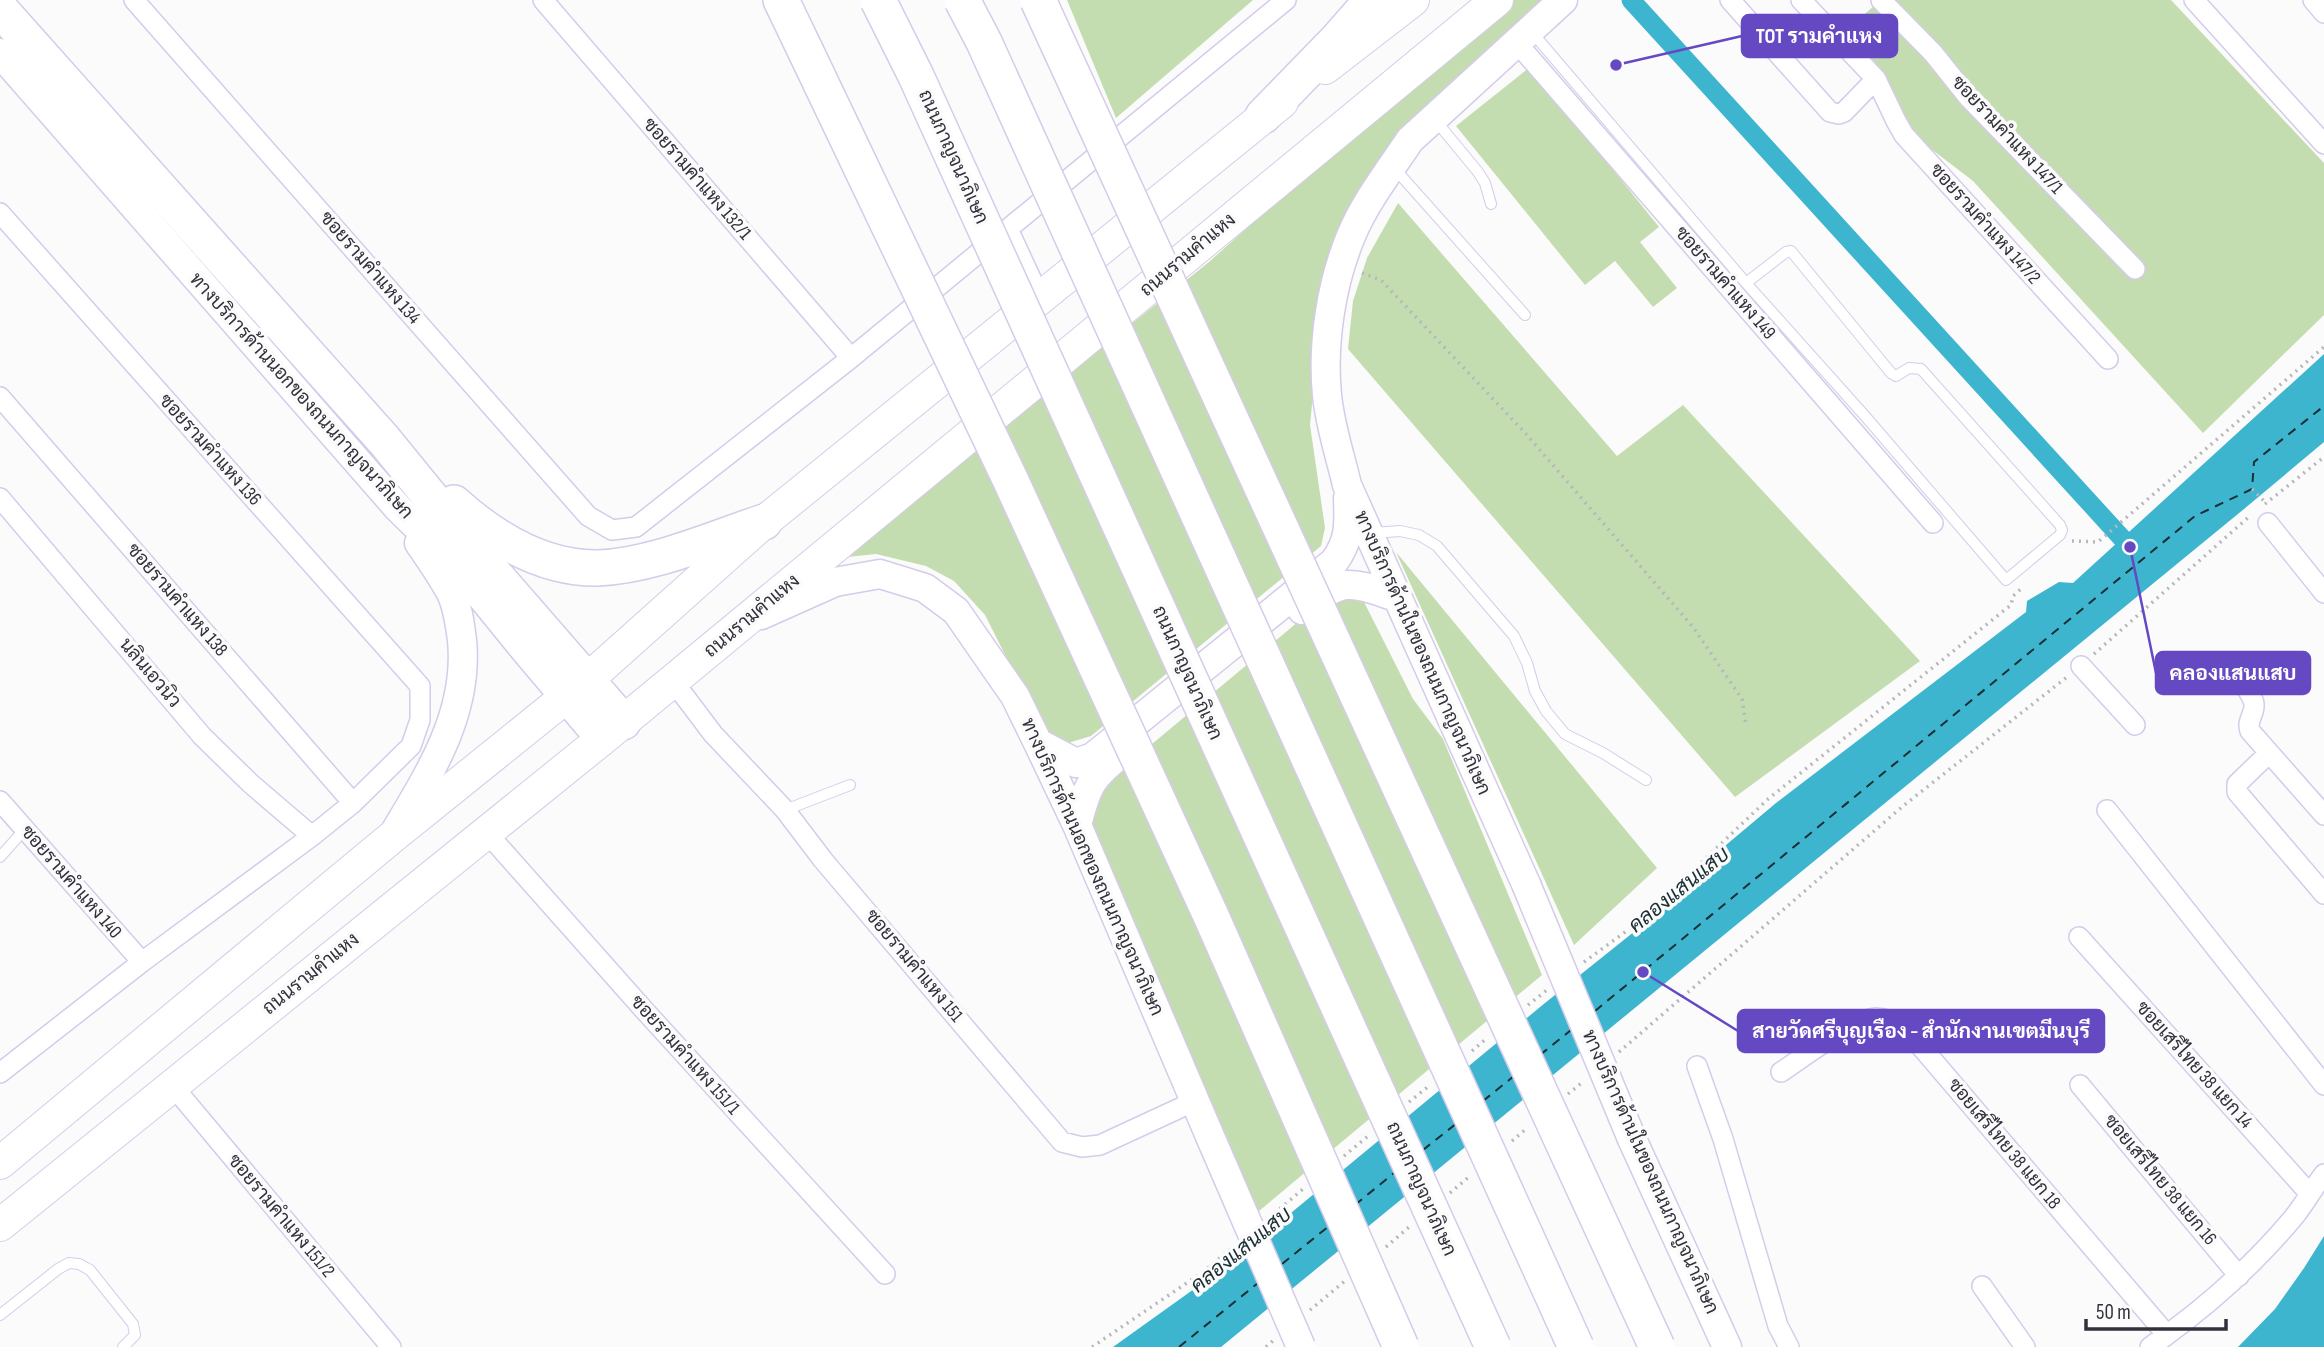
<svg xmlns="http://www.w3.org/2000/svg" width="2324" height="1347" font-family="'Sofia Sans Condensed',Sarabun,sans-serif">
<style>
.green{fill:#c4ddb0}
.water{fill:#3eb5cf}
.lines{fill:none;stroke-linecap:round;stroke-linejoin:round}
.canal{stroke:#3eb5cf;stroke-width:19}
.ferry{stroke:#1a2e33;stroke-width:2;stroke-dasharray:9 7;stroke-linecap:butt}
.lane-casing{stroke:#d5cbea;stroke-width:12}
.street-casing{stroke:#d5cbea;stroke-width:22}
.secondary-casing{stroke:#d5cbea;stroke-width:31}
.primary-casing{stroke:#d5cbea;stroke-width:34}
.highway-casing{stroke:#d5cbea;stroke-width:38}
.path{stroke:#b7b6ba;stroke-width:3.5;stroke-dasharray:2 5;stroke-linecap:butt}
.lane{stroke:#fff;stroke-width:10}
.street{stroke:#fff;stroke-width:19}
.secondary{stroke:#fff;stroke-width:28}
.primary{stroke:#fff;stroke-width:32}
.highway{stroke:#fff;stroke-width:35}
.secondary-bridge-casing{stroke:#d5cbea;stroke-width:31;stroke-linecap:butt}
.highway-bridge-casing{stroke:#d5cbea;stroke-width:38;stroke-linecap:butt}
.secondary-bridge{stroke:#fff;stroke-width:28}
.highway-bridge{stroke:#fff;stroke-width:35}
.labels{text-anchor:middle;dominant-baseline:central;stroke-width:7;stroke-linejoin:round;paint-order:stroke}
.street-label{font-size:19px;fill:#33303c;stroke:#fbfbfb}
.water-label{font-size:21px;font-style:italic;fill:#1a2e33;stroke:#fbfbfb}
.leader{fill:none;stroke:#6549c2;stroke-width:2.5}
.callout-dot{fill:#6549c2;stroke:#fbfbfb;stroke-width:2.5}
.callout{fill:#6549c2;stroke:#6549c2;stroke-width:2.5}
.callout-label{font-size:21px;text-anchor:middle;font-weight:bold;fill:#fff}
</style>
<rect width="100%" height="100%" fill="#fbfbfb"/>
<path class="green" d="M1067 0H1253L1116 118Z
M1513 0H1544L1429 103 1366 182 1321 313 1310 425 1325 528 1321 546 1091 736 1068 743 1042 728 985 615 954 581 926 566 876 554 838 558 1209 262 1393 97Z
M1881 0H2171L2324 163V315L2203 433 1973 181 1909 132 1845 31Z
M1530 67 1659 227 1640 242 1677 288 1653 307 1615 261 1585 285 1456 126Z
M1398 203 1617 456 1683 405 1920 661 1735 797 1348 349 1353 301 1367 258Z
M1396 552 1657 868 1574 945Z
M1348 593 1364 602 1413 699 1443 739 1542 975 1253 1216 1086 822 1097 790 1329 596Z"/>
<path class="water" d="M2324 354V442L2244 509 1221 1347H1113L1229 1264 1545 1003 1640 927 1701 866 1776 803 2026 612 2027 601 2059 582 2073 583Z
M2324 1236V1347H2238L2275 1309 2304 1268Z"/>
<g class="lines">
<path class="canal" d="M1631 0 2130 547"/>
<path class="ferry" d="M1595 1011 2195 516 2252 489 2254 462 2324 406
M1540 1055 1571 1030
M1483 1101 1514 1076
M1423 1150 1457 1123
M1355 1205 1394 1173
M1282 1264 1329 1226
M1179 1347 1258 1283"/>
<g class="lane-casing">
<path id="lane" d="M1531 31 1746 283 1865 416 2006 580 2060 535 2062 530 2060 525 1921 369 1909 368 1896 376 1891 373 1791 251 1786 252 1746 283
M1436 121 1478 172 1485 183 1491 204
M1395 169 1525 315
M1373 533 1400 531 1419 535 1437 546 1514 636 1527 663 1535 691 1546 711 1565 734 1603 753 1646 780
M785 810 850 785
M0 857 25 829
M0 1315 58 1269 69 1263 79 1264 90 1270 133 1324 135 1335 123 1347"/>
</g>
<g class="street-casing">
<path id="street" d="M134 0 588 516 612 530 636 527 851 358 1286 0
M543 0 851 358
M1730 0 1830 112 1839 114 1844 112 1876 79
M1801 0 1876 79 1896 121 1904 135 2108 359
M1881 0 1933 53 1969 98 2135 269
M2194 0 2324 144
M2313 0 2324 13
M1517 43 1933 523
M0 213 420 686V720L411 746 353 803 312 836 142 962 0 1073
M1008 229 1040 298
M0 397 353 803
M0 498 202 736 250 783 312 836
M2268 523 2324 593
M2081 666 2135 725
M2237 674C2242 683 2253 695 2254 704 2255 715 2246 720 2250 731L2324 815
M673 681 713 734 785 810 823 860 1062 1142 1082 1147 1100 1145 1195 1101
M2269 753 2237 784V792L2324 894
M0 801 142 962
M2107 810 2324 1085
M487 833 645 1011 885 1274
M2079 937 2309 1193
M1697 1066 1723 1139 1778 1326 1789 1347
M1781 1072C1801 1059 1854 1018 1876 1018 1887 1018 1897 1023 1906 1029L2167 1335
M172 1085 391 1347
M2080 1085 2239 1276
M1982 1286 2025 1347
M2150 1347C2203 1310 2252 1267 2293 1218 2304 1205 2313 1188 2324 1174"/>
</g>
<g class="secondary-casing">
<path id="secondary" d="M0 53 398 508 454 563 528 654 601 740
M1302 610C1343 578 1347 580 1396 597
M761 615 835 582 880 574 925 588 956 611 1015 696 1038 743 1077 825 1209 1134
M1038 743 1076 763 1093 757 1334 562C1350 540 1349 525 1348 498
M1077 825C1087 786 1090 778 1122 753
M396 830C431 771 469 712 462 640 460 625 458 607 451 593 442 576 430 559 419 543
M1526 884 1347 485C1340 455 1330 426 1327 395 1322 344 1331 284 1351 236 1365 202 1390 170 1410 140L1563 0
M1632 1139 1727 1347"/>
</g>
<g class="primary-casing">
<path id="primary" d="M1325 68 1413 0
M0 1163 391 838 587 680 764 522 1282 102
M0 1225 601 740 1497 0"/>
</g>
<g class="highway-casing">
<path id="highway" d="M781 0 806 52
M0 9 384 440 481 559 623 722
M1263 116 1337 40 1372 0
M454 503C494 539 542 569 598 568 652 566 712 539 764 522"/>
</g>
<path class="path" d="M1362 273 1381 280 1526 434 1693 627 1742 699 1746 725
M2252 489 2266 503
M2265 504 2324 457
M2072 541 2098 542 2324 347
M2094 654 2251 515
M1584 962 1639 922 1768 799 2011 605 2013 596 2023 587
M1528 1005 1547 990
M1472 1051 1487 1038
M1619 1052 1903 806 2067 677
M1568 1094 1584 1081
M1409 1102 1430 1085
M1512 1141 1527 1128
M1344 1156 1368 1136
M1450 1193 1471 1175
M1269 1218 1303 1189
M1386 1247 1409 1227
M1310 1310 1345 1281
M1092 1347 1203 1272 1233 1247
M1266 1347 1275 1339"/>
<use href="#lane" class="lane"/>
<use href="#street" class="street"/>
<use href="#secondary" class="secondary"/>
<use href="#primary" class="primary"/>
<use href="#highway" class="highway"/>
<g class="secondary-bridge-casing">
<path id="secondary-bridge" d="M1526 884 1632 1139
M1209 1134 1301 1347"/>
</g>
<g class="highway-bridge-casing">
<path id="highway-bridge" d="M878 0 916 76 1493 1347
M962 0 984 42 1576 1347
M1038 0 1657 1347
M806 52 1010 479 1212 918 1401 1347"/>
</g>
<use href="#secondary-bridge" class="secondary-bridge"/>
<use href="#highway-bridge" class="highway-bridge"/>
</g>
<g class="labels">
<g class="street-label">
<text transform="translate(2007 135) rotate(47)">ซอยรามคำแหง 147/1</text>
<text transform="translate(953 157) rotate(66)">ถนนกาญจนาภิเษก</text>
<text transform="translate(697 179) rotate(49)">ซอยรามคำแหง 132/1</text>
<text transform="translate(1985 224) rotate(48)">ซอยรามคำแหง 147/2</text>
<text transform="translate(1188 255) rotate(-40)">ถนนรามคำแหง</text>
<text transform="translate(370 268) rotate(49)">ซอยรามคำแหง 134</text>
<text transform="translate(1725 283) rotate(49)">ซอยรามคำแหง 149</text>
<text transform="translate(301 396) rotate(48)">ทางบริการด้านนอกของถนนกาญจนาภิเษก</text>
<text transform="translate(210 450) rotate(48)">ซอยรามคำแหง 136</text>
<text transform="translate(177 600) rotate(49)">ซอยรามคำแหง 138</text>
<text transform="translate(752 616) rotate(-40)">ถนนรามคำแหง</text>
<text transform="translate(1422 653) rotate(66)">ทางบริการด้านในของถนนกาญจนาภิเษก</text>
<text transform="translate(150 673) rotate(50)">นลินเอวนิว</text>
<text transform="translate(1187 673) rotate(66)">ถนนกาญจนาภิเษก</text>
<text transform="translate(1092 867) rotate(66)">ทางบริการด้านนอกของถนนกาญจนาภิเษก</text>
<text transform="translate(71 882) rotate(49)">ซอยรามคำแหง 140</text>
<text transform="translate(914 966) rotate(50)">ซอยรามคำแหง 151</text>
<text transform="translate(311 974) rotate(-39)">ถนนรามคำแหง</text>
<text transform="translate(685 1055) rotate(48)">ซอยรามคำแหง 151/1</text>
<text transform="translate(2194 1065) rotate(48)">ซอยเสรีไทย 38 แยก 14</text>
<text transform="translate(2004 1144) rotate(50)">ซอยเสรีไทย 38 แยก 18</text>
<text transform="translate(1650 1172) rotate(66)">ทางบริการด้านในของถนนกาญจนาภิเษก</text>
<text transform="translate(2160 1180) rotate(50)">ซอยเสรีไทย 38 แยก 16</text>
<text transform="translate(1421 1189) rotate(66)">ถนนกาญจนาภิเษก</text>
<text transform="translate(281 1216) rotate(50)">ซอยรามคำแหง 151/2</text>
</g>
<g class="water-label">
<text transform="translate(1679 890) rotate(-39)">คลองแสนแสบ</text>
<text transform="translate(1241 1250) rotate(-39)">คลองแสนแสบ</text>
</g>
</g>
<path class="leader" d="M1616 65L1742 36M2130 547L2156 673M1643 972L1738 1031"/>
<g class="callout-dot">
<circle cx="1616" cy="65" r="7"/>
<circle cx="2130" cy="547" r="7"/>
<circle cx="1643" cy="972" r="7"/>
</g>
<g class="callout">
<rect x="1742" y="15" width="155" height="42" rx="7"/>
<rect x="2156" y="652" width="154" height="42" rx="7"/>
<rect x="1738" y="1010" width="366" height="42" rx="7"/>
</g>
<g class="callout-label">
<text x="1819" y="43">TOT รามคำแหง</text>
<text x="2233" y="680">คลองแสนแสบ</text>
<text x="1921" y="1038">สายวัดศรีบุญเรือง - สำนักงานเขตมีนบุรี</text>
</g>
<path d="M2086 1319v10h140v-10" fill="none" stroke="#33303c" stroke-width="3.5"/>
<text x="2096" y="1319" font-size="21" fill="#33303c" stroke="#fbfbfb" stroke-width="5" paint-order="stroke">50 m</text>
</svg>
